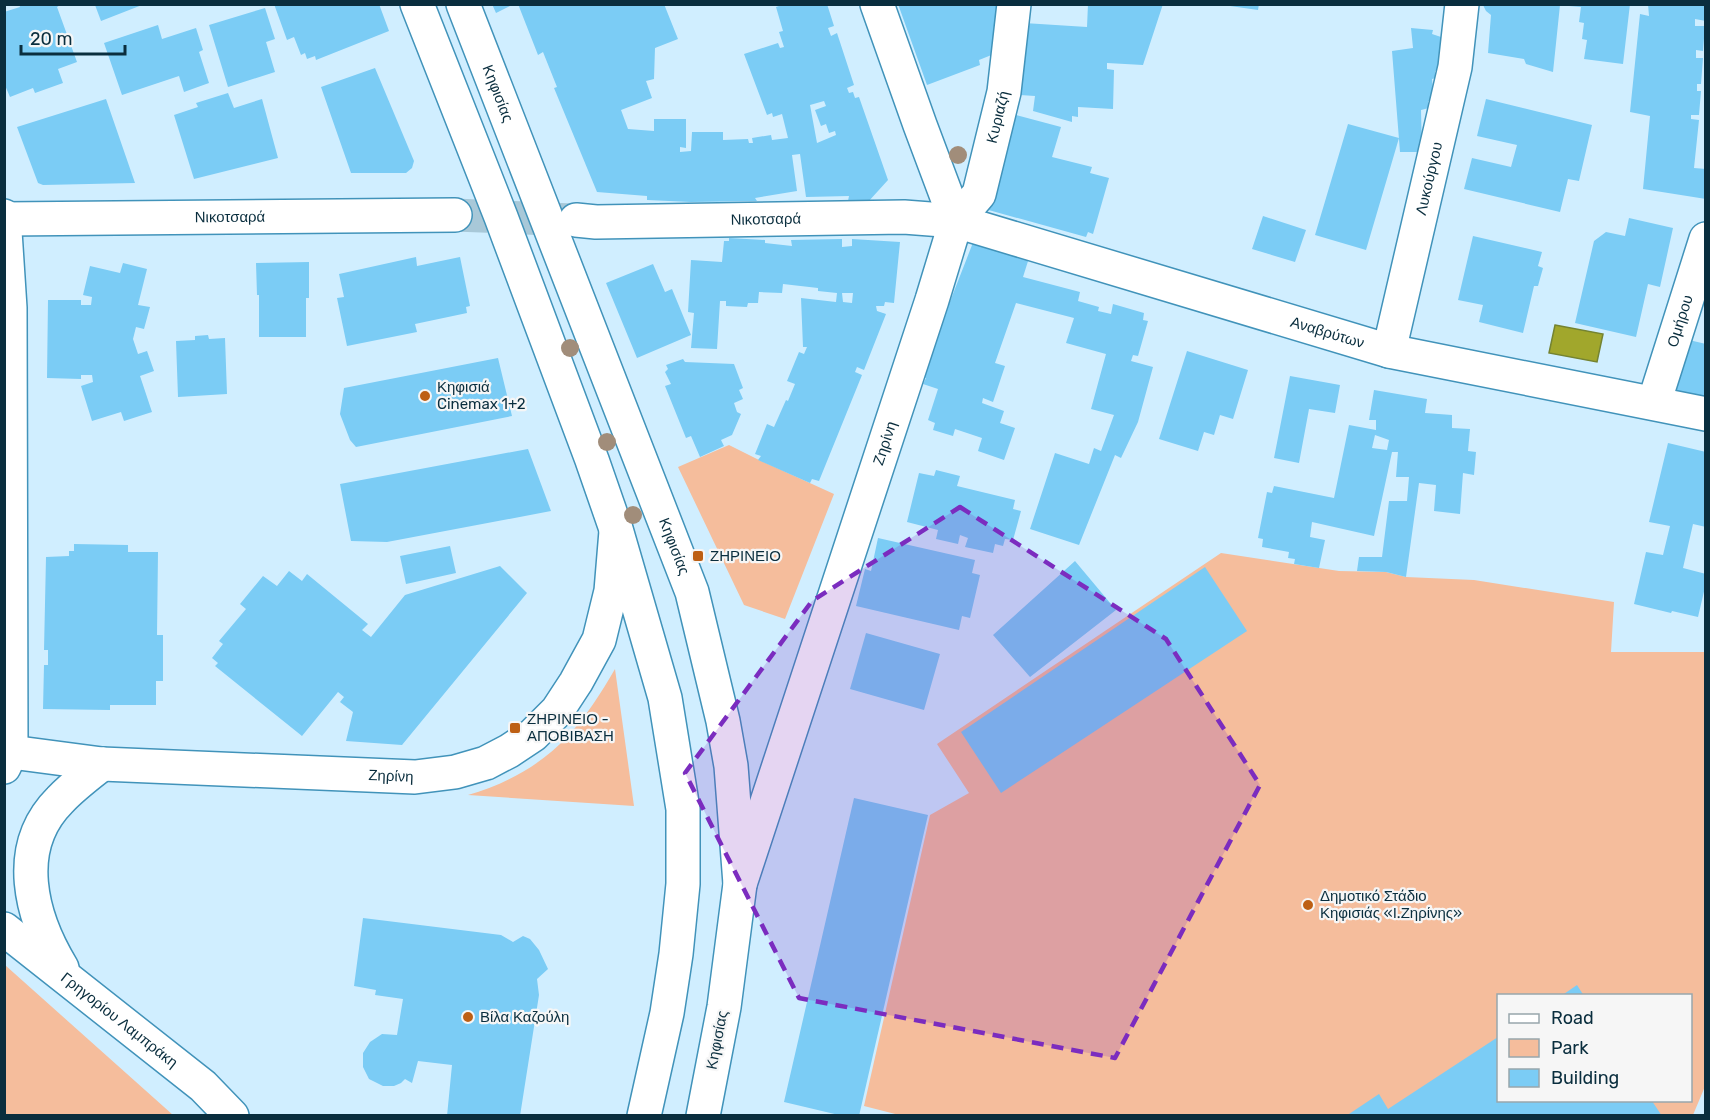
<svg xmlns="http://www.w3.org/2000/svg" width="1710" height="1120" font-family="Rubik,sans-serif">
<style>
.green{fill:#f5bd9c;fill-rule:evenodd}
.water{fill:#a1a72c;stroke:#748331;stroke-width:1.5}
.building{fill:#7bccf5;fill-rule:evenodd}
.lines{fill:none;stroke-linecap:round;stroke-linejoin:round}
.street-tunnel{stroke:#a8c8d8;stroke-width:33;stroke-dasharray:33 16;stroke-linecap:butt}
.street-casing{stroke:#4193ba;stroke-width:36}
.secondary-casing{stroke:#4193ba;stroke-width:36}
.primary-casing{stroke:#4193ba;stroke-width:36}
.street{stroke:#fff;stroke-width:33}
.secondary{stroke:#fff;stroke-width:33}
.primary{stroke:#fff;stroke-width:33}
.tree{fill:#a18d7a}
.marked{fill:#7b2cbf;fill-opacity:0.2;stroke:#7b2cbf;stroke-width:4.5;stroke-dasharray:12 8;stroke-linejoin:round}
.poi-dot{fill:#bd5f14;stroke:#f6f6f6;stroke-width:2}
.labels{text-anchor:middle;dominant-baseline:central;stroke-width:4.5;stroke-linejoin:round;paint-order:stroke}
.street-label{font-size:15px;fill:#0a2e3e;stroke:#f6f6f6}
.poi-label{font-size:15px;fill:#0a2e3e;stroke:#f6f6f6;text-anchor:start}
</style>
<rect width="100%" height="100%" fill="#d0eeff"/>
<path class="green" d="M729 445 759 460 834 494 785 619 744 605 678 467Z
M1221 553 1339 571 1386 572 1406 577 1474 580 1614 602 1611 652H1705L1706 1084 1693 1115 903 1116 864 1106 930 815 969 793 937 744ZM1498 996H1690V1100H1498Z
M615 669 634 806 468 795C504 785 541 765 567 737 586 717 601 693 615 669Z
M4 965H5L173 1115H5Z"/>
<path class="water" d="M1555 325 1603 334 1597 362 1549 353Z"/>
<path class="building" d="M19 4H62L57 7 77 62 58 69 63 83 35 93 33 88 10 97 4 83V12L20 7Z
M274 4H379L389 31 316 60 315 56 307 59 305 53 301 55 294 37 287 40Z
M492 4H514L496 13Z
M518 4H647V6L651 4H664L678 39 655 48 654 79 646 81 652 98 621 110 628 129 654 131V119H686V148L680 147V152L691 151 692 132H723V140L748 139 749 143H753L752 138 771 135 772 140 788 138 782 114 773 117 772 113 767 115 744 54 778 43 780 48 784 47 779 32 783 31 776 7 785 4H827L834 26 828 28 831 36 837 33 854 85 847 88 849 93 853 92 855 98 859 97 888 180 868 202 848 201 849 196 806 197 800 154 792 155 797 191 755 198 757 201 691 202 647 200V196L597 192 554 88 557 87 543 52 538 55ZM824 101 826 106 815 110 821 126 826 124 829 133 835 131 836 135 817 143 810 105Z
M898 4H1000L999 52 979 60 980 65 927 85Z
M1088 4H1163L1143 65 1107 63V69L1114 70 1113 109 1078 107V117L1072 116V122L1033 111 1035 96 1020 95 1023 60 1024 23 1087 27Z
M1231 4H1259L1258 10 1230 6Z
M1569 4H1630L1623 64 1584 59 1587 40 1582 39 1584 23 1579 22 1581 7 1569 6Z
M1648 4H1706V21L1695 19V26H1705L1703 51 1696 50V58H1703L1701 84H1697V91H1701L1699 115H1691V119L1699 120 1694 168 1706 169V199L1643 189 1650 116 1630 112 1640 14 1649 16Z
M95 5H142L101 21Z
M1483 5H1560L1553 72 1526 64 1524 59 1488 53 1491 15 1486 11Z
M265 8 275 39 266 42 275 72 228 87 209 25Z
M158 25 162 39 196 28 203 50 199 52 209 83 184 92 179 76 122 95 104 43Z
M1411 28 1433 30 1432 34 1441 37 1442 68 1435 71 1436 78 1432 79 1434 100 1428 101 1429 108 1421 110 1422 152H1400L1392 51 1413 48Z
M375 68 414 161 412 168 406 173H351L321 87Z
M228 93 234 108 262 99 278 158 194 179 174 115 198 107 196 103Z
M106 99 135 183 43 185 38 183 17 127Z
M1486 99 1592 125 1579 181 1568 179 1560 212 1464 189 1472 158 1511 167 1517 145 1477 136Z
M1012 114 1061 127 1052 157 1092 167 1090 173 1109 178 1093 234 1088 232 1086 237 985 209Z
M1348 124 1399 138 1366 250 1315 235Z
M1263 216 1306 230 1295 262 1252 249Z
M1629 218 1673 228 1660 287 1648 284 1636 337 1575 323 1594 241 1606 232 1625 236Z
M1473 236 1542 252 1538 266 1543 268 1538 286H1534L1523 333 1479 322 1483 305 1458 300Z
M729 238 765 240V243L792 246 791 240 842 239V247L852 246V239L900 242 894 303 885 302 884 306H876L877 311 886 314 864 370 857 367 855 372 862 375 819 481 812 479 810 483 758 460 761 456 755 454 767 424 774 427 786 400 788 401 795 384 787 381 799 352 804 354 807 347H803L801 298 836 302 837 293 818 291V288L783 284 782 293 759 292 758 303H748L747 307 726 306V301H720L717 349 691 348 694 313 688 312 691 260 722 262 724 241H729ZM842 293H853L852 303 843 302Z
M974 240 1029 258 1023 277 1080 292 1078 301 1099 307 1098 311 1111 314 1113 304 1144 313 1143 320 1148 321 1138 356 1133 355 1131 361 1153 367 1138 422 1121 458 1115 455 1079 545 1030 529 1055 453 1089 464 1094 448 1101 451 1114 415 1091 409 1106 354 1066 343 1074 318 1016 303 995 363 1005 366 993 402 983 398 982 403 1004 411 1000 423 1015 428 1004 460 978 451 982 438 955 429 953 436 933 430 935 423 928 420 938 389 923 384 926 378 921 376Z
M416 257 417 266 460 257 470 306 466 307 467 313 415 324 417 332 347 346 337 298 344 297 339 274Z
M309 262V298H306V337H259V295H257L256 263Z
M123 263 147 269 138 305 150 307 144 329 136 327 133 339 138 354 147 351 154 371 140 376 152 412 124 421 121 412 92 421 81 386 93 382 92 375H81V379L47 378 48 300H81V305H91L92 297 83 295 90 266 120 273Z
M653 264 665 292 672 289 691 335 637 358 606 283Z
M208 335 209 339 225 338 227 394 178 397 176 341 195 340V336Z
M1689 340 1706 344V400L1676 392Z
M1187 351 1248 370 1233 419 1220 415 1214 435 1204 432 1198 451 1159 439Z
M498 358 512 416 356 447 350 440 340 414 344 388Z
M683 359 685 362 734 364 743 388 739 390 743 399 734 403 737 412 741 414 732 435 721 440 724 446 700 457 691 436 686 438 665 386 671 384 665 372 668 369 666 365Z
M1290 376 1340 385 1335 413 1309 409 1299 463 1274 458Z
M1374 390 1427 399 1425 413 1452 415V428L1470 429 1468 451 1476 452 1474 475 1463 473 1460 514 1434 511 1436 485 1419 483 1406 577 1386 572 1357 571 1359 557H1382L1389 501H1407L1409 477H1396L1398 452H1392L1374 536 1312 522 1310 537 1325 540 1319 568 1294 564 1295 559 1288 558 1289 552 1262 547 1263 539 1258 538 1267 492 1272 493 1274 486 1334 498 1349 425 1376 430V420H1369ZM1375 435 1389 440 1387 450 1372 448Z
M1668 443 1706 452V527L1693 524 1683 568 1706 574V583L1698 617 1672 611 1671 613 1634 604 1646 552 1663 555 1670 526 1649 522Z
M528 449 551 511 387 542 351 541 340 484Z
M936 470 960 476 957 486 1015 500 1013 509 1021 511 1013 540 1005 539 1003 546 995 544 993 553 965 547 968 538 960 535 958 544 936 539 938 530 907 522 919 473 934 476Z
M878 538 975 560 972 573 980 575 970 618 962 616 959 630 856 606 865 569 871 571Z
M74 544 128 545V552H158L157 635H163V681H156V705H110V710L43 709 44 665H48V650H44L46 557 69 556V551H74Z
M450 546 456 573 406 584 400 556Z
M1075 561 1116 610 1030 677 993 635Z
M500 566 527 593 402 745 346 741 353 712 340 702 344 697 338 692 302 736 215 666 218 663 212 658 223 644 219 641 246 609 240 604 263 576 277 586 289 571 302 581 307 574 368 624 362 630 371 637 405 595Z
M1205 567 1247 631 1001 793 961 732Z
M866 633 940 654 924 710 850 689Z
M854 798 928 815 859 1116H843L784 1102Z
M363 918 501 935 513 942 523 936 530 939 539 950 548 969 537 979 539 995 520 1116H447L452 1065 418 1061 412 1083 405 1079 401 1083 394 1086H383L369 1079 363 1067V1053L370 1042 382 1034 397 1035 403 999 375 995 376 990 354 986Z
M1577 985 1584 996H1561Z
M1498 1037V1101H1652L1662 1116H1346L1379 1094 1388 1109Z"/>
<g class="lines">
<path class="street-tunnel" d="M455 215 574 220"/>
<g class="street-casing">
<g id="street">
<path d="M877 4 920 125 956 221"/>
<path d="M4 216 10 308 11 752 4 767"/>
<path id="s1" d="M4 219 455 215"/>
<path id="s2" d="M576 220 596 222 904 217 956 221 1389 351 1706 414"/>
<path id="s3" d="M1389 351 1455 67 1462 4"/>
<path id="s4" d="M1654 403 1706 239"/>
<path id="s5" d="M11 752 102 764 415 777 455 772 486 763 509 751 533 735 557 711 576 682 599 640 611 591 616 531"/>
</g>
</g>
<g class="secondary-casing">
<g id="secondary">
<path id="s6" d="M740 884 932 300 956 221 979 194 1004 92 1014 4"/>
<path id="s7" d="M4 929 203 1086 232 1116"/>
<path d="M62 968C31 917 12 848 60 800 72 787 88 775 102 764"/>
</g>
</g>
<g class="primary-casing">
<g id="primary">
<path d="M417 4 501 217 592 460 616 529 665 698 683 809V884L676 954 667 1013 644 1116"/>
<path id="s8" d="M463 4 692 592 723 721 731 766 740 884 724 1007 703 1116"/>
</g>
</g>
<use href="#street" class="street"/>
<use href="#secondary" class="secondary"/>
<use href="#primary" class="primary"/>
</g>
<g class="tree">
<circle cx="958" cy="155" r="9"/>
<circle cx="570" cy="348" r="9"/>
<circle cx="607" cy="442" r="9"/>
<circle cx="633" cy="515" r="9"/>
</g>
<path class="marked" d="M960 507 1166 639 1260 785 1115 1058 799 998 685 773 812 601Z"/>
<g class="poi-dot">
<circle cx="425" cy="396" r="6"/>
<rect x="692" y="550" width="12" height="12" rx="3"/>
<rect x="509" y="722" width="12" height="12" rx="3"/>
<circle cx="1308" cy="905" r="6"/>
<circle cx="468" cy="1017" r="6"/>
</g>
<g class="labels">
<g class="street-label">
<text stroke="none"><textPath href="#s8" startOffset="96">Κηφισίας</textPath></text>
<text stroke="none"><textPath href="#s6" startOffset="812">Κυριαζή</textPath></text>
<text stroke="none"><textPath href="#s3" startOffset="177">Λυκούργου</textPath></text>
<text stroke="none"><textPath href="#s1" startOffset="226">Νικοτσαρά</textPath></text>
<text stroke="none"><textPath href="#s2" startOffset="190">Νικοτσαρά</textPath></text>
<text stroke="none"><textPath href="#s4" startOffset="86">Ομήρου</textPath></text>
<text stroke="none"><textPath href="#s2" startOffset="768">Αναβρύτων</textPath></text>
<text stroke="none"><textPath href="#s6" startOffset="464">Ζηρίνη</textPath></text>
<text stroke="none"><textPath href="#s8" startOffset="582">Κηφισίας</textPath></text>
<text stroke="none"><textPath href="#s5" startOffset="381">Ζηρίνη</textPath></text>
<text stroke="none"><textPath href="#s7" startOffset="147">Γρηγορίου Λαμπράκη</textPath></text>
<text transform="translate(717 1040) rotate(-79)">Κηφισίας</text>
</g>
<g class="poi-label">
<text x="437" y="387">Κηφισιά<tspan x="437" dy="17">Cinemax 1+2</tspan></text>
<text x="710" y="556">ΖΗΡΙΝΕΙΟ</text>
<text x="527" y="719">ΖΗΡΙΝΕΙΟ -<tspan x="527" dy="17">ΑΠΟΒΙΒΑΣΗ</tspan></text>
<text x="1320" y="896">Δημοτικό Στάδιο<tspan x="1320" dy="17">Κηφισιάς «Ι.Ζηρίνης»</tspan></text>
<text x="480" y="1017">Βίλα Καζούλη</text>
</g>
</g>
<rect width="1710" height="1120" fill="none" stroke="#0a2e3e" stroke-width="12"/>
<rect x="1497" y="994" width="195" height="108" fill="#f6f6f6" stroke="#98a6ac" stroke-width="1.5"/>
<rect x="1509" y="1014" width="30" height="9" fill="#ffffff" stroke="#98a6ac" stroke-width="1.5"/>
<text x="1551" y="1024" font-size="18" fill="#0a2e3e">Road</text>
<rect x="1509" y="1039" width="30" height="18" fill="#f5bd9c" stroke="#98a6ac" stroke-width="1.5"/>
<text x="1551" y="1054" font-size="18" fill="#0a2e3e">Park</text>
<rect x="1509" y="1069" width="30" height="18" fill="#7bccf5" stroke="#98a6ac" stroke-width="1.5"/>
<text x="1551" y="1084" font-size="18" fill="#0a2e3e">Building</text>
<path d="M21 45v9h104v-9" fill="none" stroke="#0a2e3e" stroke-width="3"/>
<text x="30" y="45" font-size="18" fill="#0a2e3e" stroke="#f6f6f6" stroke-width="4.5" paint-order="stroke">20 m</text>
</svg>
